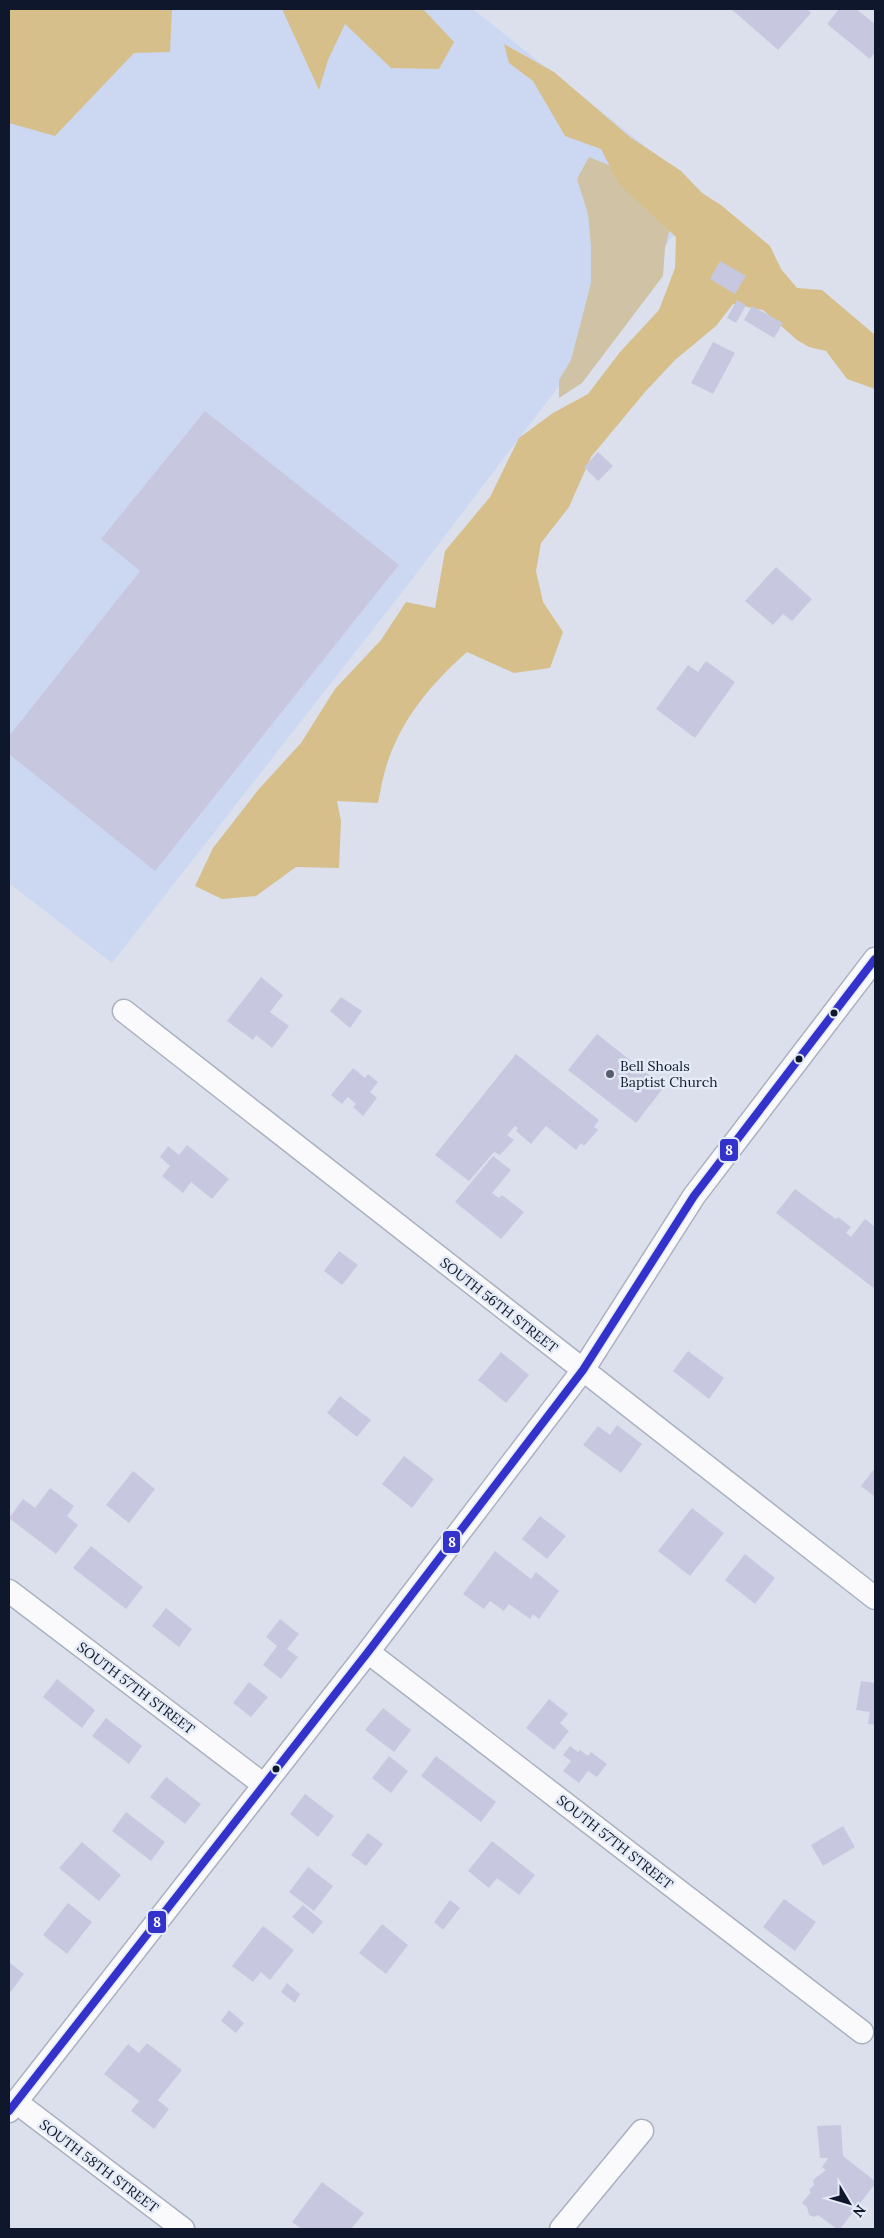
<svg xmlns="http://www.w3.org/2000/svg" width="884" height="2238" font-family="Lora,serif">
<style>
.built{fill:#ccd8f2}
.green{fill:#cfc2a5}
.forest{fill:#d6bf8a}
.building{fill:#c7c8df}
.lines{fill:none;stroke-linecap:round;stroke-linejoin:round}
.minor-casing{stroke:#aab1c0;stroke-width:25}
.minor{stroke:#fafafc;stroke-width:22}
.bus-1-casing{stroke:#e5ebf6;stroke-width:11}
.bus-1{stroke:#33c;stroke-width:8}
.bus-dot{fill:#0e172b;stroke:#e5ebf6;stroke-width:2}
.poi-dot{fill:#565d6f;stroke:#e5ebf6;stroke-width:2}
.labels{text-anchor:middle;dominant-baseline:central;stroke-width:5;stroke-linejoin:round;paint-order:stroke}
.poi-label{font-size:14px;fill:#0e172b;stroke:#e5ebf6;text-anchor:start}
.street-label{font-size:14px;fill:#0e172b;stroke:#e5ebf6}
.line-badge{stroke:#e5ebf6;stroke-width:2}
.badge-label{font-size:14px;text-anchor:middle;font-weight:bold;fill:#fff}
</style>
<rect width="100%" height="100%" fill="#dbe0ec"/>
<path class="built" d="M9 9H473L705 194 403 591 112 963 9 883Z"/>
<path class="green" d="M589 157 611 166 671 225 665 248 663 276 582 383 559 398V380L571 360 591 283V246L588 214 577 179Z"/>
<path class="forest" d="M9 9H172L170 52 134 53 55 136 9 123Z
M282 9H423L454 42 439 69 391 68 345 24 328 60 319 90Z
M504 44 554 72 630 137 681 171 702 193 721 205 770 246 781 269 797 288 822 290 875 335V389L847 379 826 351 809 347 797 340 763 310 733 304 716 326 675 360 645 392 591 457 569 507 541 543 536 571 543 602 563 632 550 668 514 673 467 652C432 683 403 717 388 761 383 775 381 789 378 803L337 801 341 821 339 868 296 867 256 896 222 899 195 886 213 848 259 789 301 743 335 689 381 640 406 602 435 608 445 551 490 497 519 438 553 413 588 394 620 352 659 310 675 268 676 237 619 184 601 149 565 136 533 81 509 63Z"/>
<path class="building" d="M731 9H807L811 13 778 50Z
M839 9H856L875 24V52L870 59 827 24Z
M720 261 746 276 735 294 710 279Z
M737 300 746 305 736 323 727 318Z
M752 306 783 323 774 338 744 320Z
M713 342 735 353 713 394 691 383Z
M205 411 399 565 155 871 9 754V736L140 571 101 539Z
M598 452 613 466 598 481 584 467Z
M776 567 812 599 792 621 783 614 773 625 745 601Z
M706 661 735 682 695 738 656 709 688 665 698 672Z
M261 977 283 995 270 1012 289 1026 272 1048 256 1035 253 1040 227 1021Z
M341 997 362 1011 350 1028 330 1011Z
M597 1034 664 1087 636 1123 568 1070Z
M516 1054 599 1120 594 1127 598 1130 584 1146 581 1143 576 1150 546 1126 531 1144 516 1131 518 1128 515 1126 507 1135 514 1140 500 1155 494 1152 469 1181 435 1155Z
M353 1068 365 1078 368 1074 378 1082 370 1092 377 1098 363 1116 353 1107 356 1104 348 1097 342 1104 331 1095Z
M187 1145 229 1179 212 1199 191 1182 183 1193 162 1176 170 1166 160 1157 168 1146 179 1155Z
M493 1156 511 1170 492 1193 499 1198 502 1195 524 1212 501 1239 455 1202Z
M795 1189 836 1219 838 1217 851 1227 846 1233 851 1237 865 1219 875 1227V1289L776 1213Z
M339 1251 358 1265 342 1285 324 1271Z
M688 1351 724 1378 709 1399 673 1371Z
M501 1352 529 1375 506 1403 478 1380Z
M340 1396 371 1420 357 1437 327 1413Z
M617 1425 642 1444 621 1473 583 1445 598 1426 610 1435Z
M404 1456 434 1479 412 1508 382 1484Z
M875 1468V1497L861 1486Z
M133 1471 155 1489 129 1523 106 1505Z
M50 1488 74 1506 67 1516 78 1525 56 1554 9 1518 23 1499 35 1508Z
M692 1508 724 1533 690 1576 658 1551Z
M540 1516 566 1536 547 1559 522 1539Z
M91 1546 143 1587 126 1609 73 1568Z
M495 1551 531 1579 536 1572 559 1591 539 1619 533 1614 530 1619 509 1604 504 1611 490 1601 484 1609 463 1594Z
M745 1554 775 1578 755 1604 725 1580Z
M166 1608 192 1629 179 1647 152 1626Z
M280 1619 299 1634 287 1649 298 1657 281 1679 263 1665 277 1646 266 1637Z
M57 1679 95 1710 82 1728 43 1697Z
M861 1681 875 1683V1725L868 1724 870 1712 856 1710Z
M249 1682 268 1697 251 1717 233 1703Z
M549 1699 568 1714 560 1723 569 1731 554 1750 526 1728Z
M383 1708 411 1730 394 1752 365 1730Z
M106 1718 142 1746 129 1764 92 1736Z
M570 1746 578 1752 580 1750 588 1756 591 1752 607 1764 597 1777 588 1771 579 1783 563 1771 571 1761 563 1755Z
M389 1756 408 1771 391 1793 372 1778Z
M436 1756 496 1802 481 1822 421 1776Z
M166 1777 201 1804 185 1824 150 1797Z
M305 1794 334 1816 318 1837 290 1814Z
M126 1812 165 1842 151 1861 112 1831Z
M843 1826 855 1847 823 1866 811 1845Z
M368 1833 383 1844 366 1866 351 1855Z
M492 1841 535 1875 519 1895 497 1878 489 1888 468 1871Z
M82 1842 121 1875 99 1901 59 1868Z
M308 1867 333 1886 314 1911 289 1892Z
M784 1899 816 1922 795 1951 763 1927Z
M450 1900 460 1908 443 1930 434 1922Z
M68 1903 92 1922 67 1954 43 1935Z
M303 1905 323 1922 313 1934 292 1917Z
M382 1924 408 1945 386 1974 359 1953Z
M263 1926 294 1950 270 1980 261 1972 253 1982 232 1966Z
M9 1962 24 1974 9 1994Z
M287 1983 300 1994 295 2003 281 1992Z
M229 2010 244 2023 236 2033 221 2021Z
M147 2043 182 2070 158 2100 169 2109 154 2129 131 2111 139 2101 104 2074 128 2044 139 2053Z
M841 2125 843 2156 875 2181V2184L840 2229H837L818 2215 814 2217 809 2215 807 2207 802 2203 811 2192 809 2190 814 2185 813 2180 826 2170 822 2167 828 2158H820L817 2126Z
M322 2182 364 2213 351 2229H302L292 2222Z"/>
<g class="lines">
<g class="minor-casing">
<path id="minor" d="M124 1011 875 1598
M9 1591 264 1785
M368 1652 862 2032
M16 2102 183 2229
M9 2111 368 1652 583 1370 694 1196 875 959
M561 2229 642 2131"/>
</g>
<use href="#minor" class="minor"/>
<g class="bus-1-casing">
<path id="bus-1" d="M9 2111 368 1652 583 1370 694 1196 875 959"/>
</g>
<use href="#bus-1" class="bus-1"/>
</g>
<g class="bus-dot">
<circle cx="834" cy="1013" r="4.5"/>
<circle cx="799" cy="1059" r="4.5"/>
<circle cx="276" cy="1769" r="4.5"/>
</g>
<circle class="poi-dot" cx="610" cy="1074" r="5"/>
<g class="labels">
<g class="poi-label">
<text x="620" y="1066">Bell Shoals<tspan x="620" dy="16">Baptist Church</tspan></text>
</g>
<g class="street-label">
<text transform="translate(499 1305) rotate(38)">SOUTH 56TH STREET</text>
<text transform="translate(136 1688) rotate(37)">SOUTH 57TH STREET</text>
<text transform="translate(615 1842) rotate(38)">SOUTH 57TH STREET</text>
<text transform="translate(99 2166) rotate(37)">SOUTH 58TH STREET</text>
</g>
</g>
<g class="line-badge">
<rect x="719" y="1138" width="20" height="24" rx="5" fill="#33c"/>
<rect x="442" y="1530" width="19" height="24" rx="5" fill="#33c"/>
<rect x="147" y="1910" width="20" height="24" rx="5" fill="#33c"/>
</g>
<g class="badge-label">
<text x="729" y="1155">8</text>
<text x="452" y="1547">8</text>
<text x="157" y="1927">8</text>
</g>
<rect width="884" height="2238" fill="none" stroke="#0e172b" stroke-width="20"/>
<g transform="translate(849 2203) rotate(128)" stroke="#e5ebf6" stroke-width="4" paint-order="stroke">
<path d="M0-4L9 19L0 12L-9 19Z" fill="#0e172b"/>
<text y="-8" font-size="14" font-weight="bold" text-anchor="middle" fill="#0e172b">N</text>
</g>
</svg>
